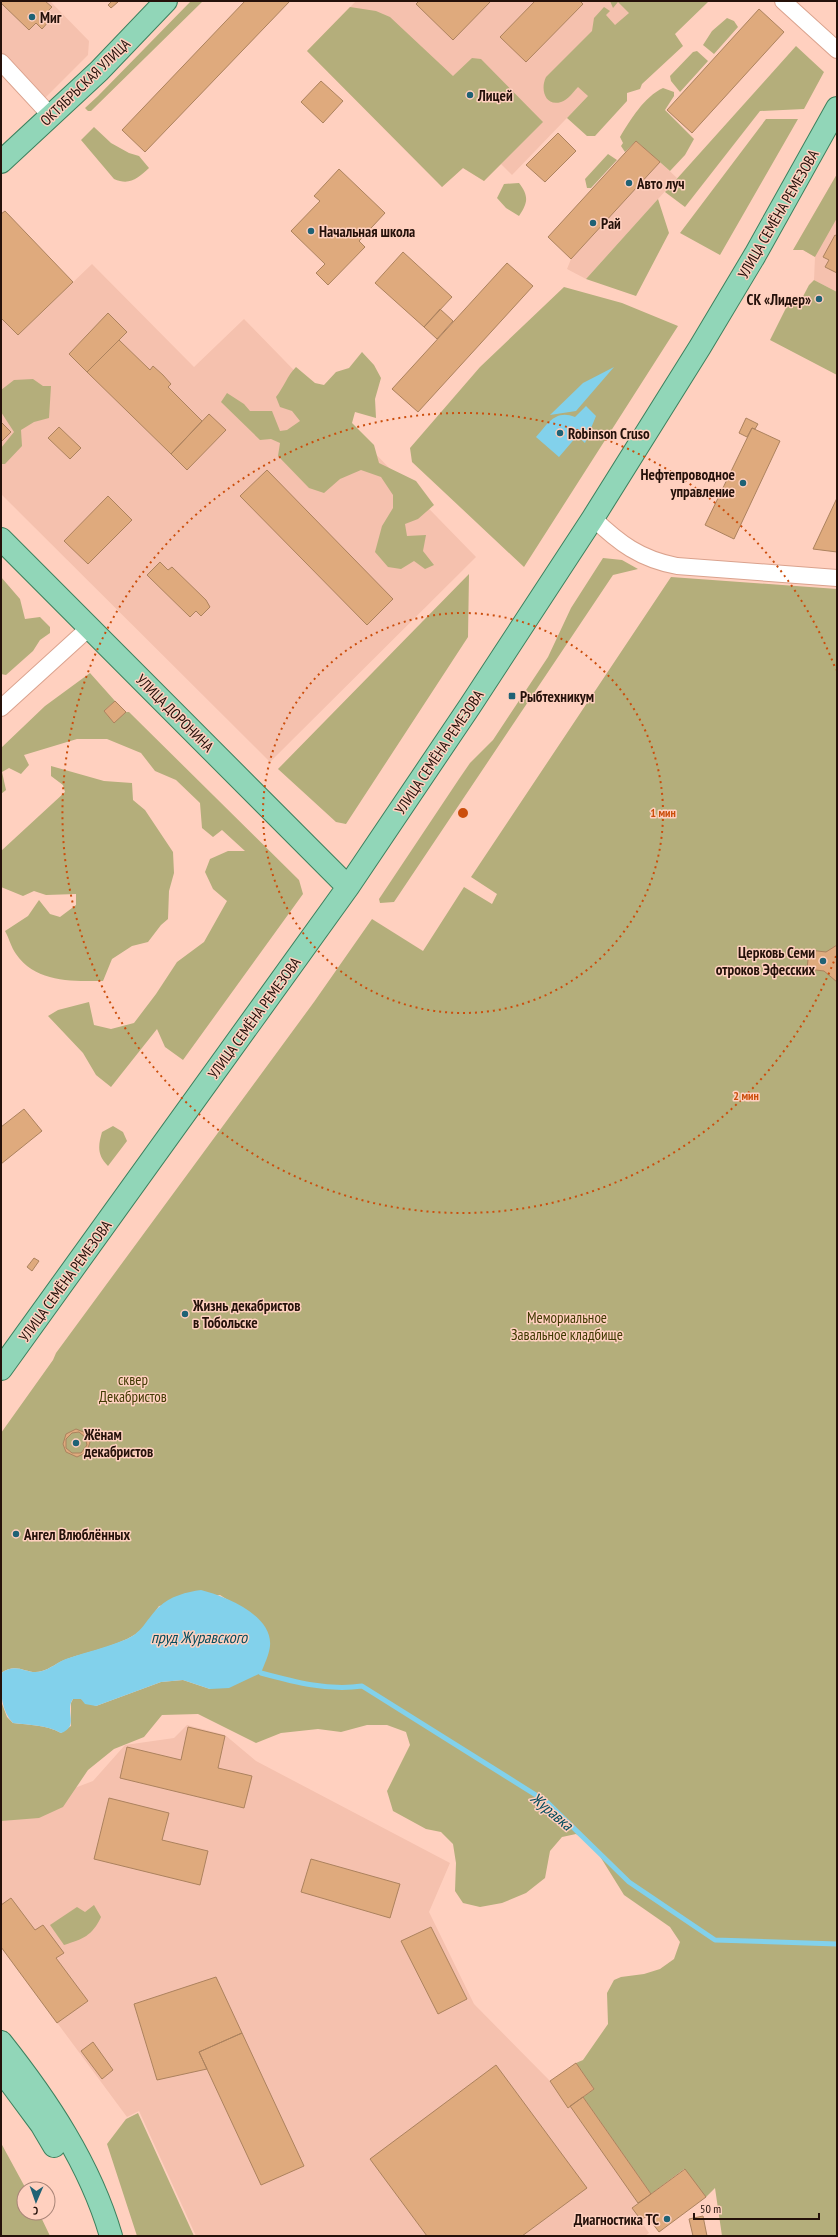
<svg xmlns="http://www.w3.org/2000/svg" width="838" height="2237" font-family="'PT Sans Narrow',sans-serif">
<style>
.built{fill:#f5c1ae}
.green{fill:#b4ae7b}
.water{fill:#82d1eb}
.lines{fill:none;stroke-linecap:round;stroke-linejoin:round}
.stream{stroke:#82d1eb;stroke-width:5}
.building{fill:#dfaa7d;stroke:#ac825e;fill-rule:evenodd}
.minor-casing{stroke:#daa28d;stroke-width:18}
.primary-casing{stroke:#3c805d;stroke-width:24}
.minor{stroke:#fff;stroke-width:16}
.primary{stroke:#91d6b8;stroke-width:22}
.ring{fill:none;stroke:#cb4e0c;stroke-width:2;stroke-dasharray:2 4}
.poi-dot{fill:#1f6275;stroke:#ffd0bf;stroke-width:1.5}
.labels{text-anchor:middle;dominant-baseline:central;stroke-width:3;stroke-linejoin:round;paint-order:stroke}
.poi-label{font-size:15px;font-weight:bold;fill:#25110a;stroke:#ffd0bf;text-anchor:start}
.street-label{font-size:15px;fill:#25110a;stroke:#ffd0bf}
.park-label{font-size:15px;fill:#403902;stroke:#ffd0bf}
.water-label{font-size:16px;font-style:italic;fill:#034c5e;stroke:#ffd0bf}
.centre{fill:#cb4e0c;stroke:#ffd0bf;stroke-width:2}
.ring-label{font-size:12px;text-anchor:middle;font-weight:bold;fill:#cb4e0c;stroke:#ffd0bf;stroke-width:3;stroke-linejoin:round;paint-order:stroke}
</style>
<rect width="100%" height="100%" fill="#ffd0bf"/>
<path class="built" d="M1 1H50L89 41 88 55 45 98 1 53Z
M356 1H654L590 94 512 175 501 164 484 181 463 168 442 187 307 51Z
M660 162 677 178 586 279 567 269 571 259Z
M837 174V292L814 280 815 257 803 250H793Z
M92 264 194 367 244 319 476 557 270 762 1 494V318L18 335Z
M187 1725 225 1735 256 1761 450 1863 429 1912 474 2004 550 2081 568 2108 570 2106 638 2203 632 2208 649 2233 645 2236H196L139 2111 127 2117 1 1947V1816L93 1781 125 1745 174 1738Z"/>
<path class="green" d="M191 1H203L91 111H88L85 108 98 96Z
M610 1H709L675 34 683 46 642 84 640 89 627 93V101L595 136H587L567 118 588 96 578 87C573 92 568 100 561 102 545 107 540 89 546 77L592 31 594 18 604 7 610 11 606 15 615 25 629 13 618 2 613 8Z
M350 7 376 11 390 17 453 76 472 58 481 59 543 122 484 181 463 168 442 187 307 51Z
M727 18 734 21 738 27 714 54 703 45 712 31Z
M796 46 824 72 804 109 760 111 685 207 665 192Z
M697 51 708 61 680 92 671 81 670 76 693 52Z
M663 88 674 92V96L665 110 694 139 685 155 670 171 636 141 625 152 621 146 623 143 620 137C631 119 644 97 663 88Z
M766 119H798L720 255 680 233Z
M94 127 111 143 129 153 139 156 149 168C138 178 130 186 114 179L81 140Z
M608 154 617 160 591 188H587L585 179Z
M837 174V218L815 257 803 250H793Z
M519 183C529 196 528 203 519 216L506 208 497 198 504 184Z
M658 199 669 233 636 296 586 279Z
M814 280 837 292V375L770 340 789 302 798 306 809 285Z
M564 287 622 303 678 326 524 567 412 462 410 448 480 367Z
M362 352 374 365 381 378 375 399 376 418 355 412 352 423 374 445 379 463 416 481 434 505 418 519 405 524 407 536 426 535 423 551 434 565 425 569 414 561 401 569 388 567 375 552 382 526 393 508V495L381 477 361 470 340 479 324 493 309 488 278 456 280 443 271 439 260 440 221 402 227 393 244 404 250 411H272L280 431 287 430 300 421 292 411 280 407 276 397C284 387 287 376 296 367L315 383 324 385 336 372 349 368Z
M33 379 43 386H51L49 418 34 422 21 430 22 446 5 464H1V448L14 432 1 412V390L14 380Z
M603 558 622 560 638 569 613 575 394 902 380 903 379 899 459 779 470 763 493 740 548 657 571 608Z
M469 574 468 637 346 824 336 822 278 769Z
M1 577 20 599 25 619 40 617 50 627V633L40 640 33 651 6 675 1 674Z
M671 577 837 589V2236H722L715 2188 706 2197 684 2169 651 2194 583 2097 594 2089 576 2063 583 2060 608 2024 607 1993 614 1980 621 1977 644 1974 660 1969 674 1959 680 1942 670 1927 624 1895 593 1845 576 1834 562 1837 550 1851 545 1878 526 1893 502 1903 480 1907 463 1903 455 1891 456 1863 453 1844 441 1832 426 1829 393 1811 387 1791 410 1745 406 1732 387 1725H367L341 1732 318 1729 281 1733 256 1743 198 1714 162 1715 144 1737 114 1749 88 1770 63 1807 39 1818 1 1821V1701L7 1717 13 1723C30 1725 46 1725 61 1733L71 1726V1703L73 1699H81L96 1706 161 1682 183 1680 210 1689 257 1618 220 1595 159 1606C154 1613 149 1622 143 1628 126 1645 89 1651 67 1659 58 1662 50 1669 42 1671 27 1676 18 1661 1 1673V1433L53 1360 56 1353 314 1002 372 919 423 951 464 887 492 904 497 894 471 877Z
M90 673 115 701 104 711 114 722 126 712H129L299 880 303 894 183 1060 165 1047 157 1029 111 1087 96 1075 83 1053 48 1016 58 1010 89 1002 94 1025 111 1029 134 1023 156 994 177 962 204 942 227 901 213 889 205 872 210 859 228 851H245L222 830 213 837 202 828 200 803 176 780 155 771 141 753 107 739H77L24 755 29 765 21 774 9 768 2 772 6 790 1 794V748L45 706Z
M51 766 104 781 132 783 133 800 145 810 173 852 174 873 169 891 168 919 161 925 148 942 132 946 112 959 103 981C72 981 36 983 16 954 11 947 9 938 5 931L28 916 39 900 50 914 60 917 76 905V894L46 895 34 891 23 896 1 887V851L65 792 63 785 51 776Z
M113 1126 123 1132 127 1141 108 1166C97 1155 98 1146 102 1132Z
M94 1905 101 1917C92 1936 83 1939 64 1945L50 1925 77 1907 85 1912Z
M138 2113 194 2236H137L107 2144 126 2119Z
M1 2143 26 2189H24V2213H39L50 2236H1Z"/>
<path class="water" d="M614 367 576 411 550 415 583 383Z
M586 406 596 416 585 443 577 436 559 457 536 437C548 423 556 409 575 417Z
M201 1590C225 1596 273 1615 270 1646 269 1655 264 1665 261 1673L229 1688 210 1689 183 1680 161 1682 96 1706 85 1704 81 1699H73C64 1711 80 1726 61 1733 46 1725 30 1725 13 1723 0 1709 1 1691 1 1673 19 1661 26 1676 42 1671 50 1669 58 1662 66 1659 86 1652 108 1647 127 1639 143 1632 147 1618 159 1607 170 1596 187 1592 201 1590Z"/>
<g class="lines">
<path class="stream" d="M261 1673C294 1682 328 1691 362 1686L547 1802 629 1882 715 1940 837 1944"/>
</g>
<path class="building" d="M3 1H45L52 7 45 14 50 20 42 29 36 23 29 30 1 3Z
M112 1 118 2 111 8 108 5Z
M245 1H290L145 152 122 130Z
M419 1H491L453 40 416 4Z
M535 1H580L583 4 526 62 500 37Z
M759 9 784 32 692 133 667 110Z
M321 81 343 101 323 123 301 102Z
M558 133 576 151 545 182 526 165Z
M636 141 660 162 571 259 548 237Z
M339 169 385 213 359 241 365 247 328 285 316 273 325 264 291 231 320 201 314 196Z
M5 211 73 282 18 335 1 318V214Z
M835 235 837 236V273L825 267 829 260 823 257Z
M403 252 452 297 424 327 375 283Z
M507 263 533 286 418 412 392 389Z
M440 309 453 321 437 339 424 327Z
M108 313 127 332 87 372 69 354Z
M119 340 150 370 153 366 163 375 171 384 168 387 202 421 171 454 87 372Z
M209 414 226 430 187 470 171 454Z
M746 418 758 424 755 429 752 428 747 437 739 433Z
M1 422 11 432 1 442Z
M59 427 81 448 70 459 48 438Z
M752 428 780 441 734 539 705 525Z
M267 470 393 599 367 625 240 496Z
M108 496 132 520 88 564 64 541Z
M837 498V552L813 549Z
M160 562 168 570 172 567 206 600 210 607 201 616 196 611 190 617 147 575Z
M115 701 126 712 114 723 104 711Z
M837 945V982L824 971 807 969 809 950 826 952Z
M24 1109 42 1131 1 1164V1127Z
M34 1258 39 1261 32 1271 27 1267Z
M76 1429 86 1433 90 1442 87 1452 77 1457 66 1452 63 1444 66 1434ZM79 1432 85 1437 87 1445 81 1453H72L66 1448V1439L72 1433Z
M188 1727 225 1736 218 1768 252 1776 244 1808 120 1778 127 1747 181 1760Z
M109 1798 169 1813 162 1840 208 1851 200 1885 94 1859Z
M311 1859 400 1884 390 1918 301 1892Z
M11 1898 35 1930 43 1925 64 1953 56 1958 88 2001 57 2023 1 1947V1905Z
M431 1927 467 1999 438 2014 401 1941Z
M216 1977 242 2033 199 2052 207 2069 157 2080 134 2004Z
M242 2033 304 2166 261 2185 199 2052Z
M93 2042 113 2070 102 2079 81 2051Z
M576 2063 594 2089 568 2108 550 2081Z
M496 2065 587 2188 522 2236H427L370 2159Z
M583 2097 651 2194 638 2203 570 2106Z
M685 2169 706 2197 659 2232 647 2216 641 2220 632 2208Z
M703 2216 707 2236H693L689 2219Z"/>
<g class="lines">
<g class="minor-casing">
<path id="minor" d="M783 1 837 50
M1 62 51 116
M593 518C619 543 640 559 677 566L837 578
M1 708 90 627"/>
</g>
<g class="primary-casing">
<path id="primary" d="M1 162 99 71 166 1
M1 539 348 887
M1 1369 348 887 470 706 593 518 700 347 755 255 837 108
M1 2042C47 2100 90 2164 111 2236
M1 2070 41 2124 54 2146"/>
</g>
<use href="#minor" class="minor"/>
<use href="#primary" class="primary"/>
</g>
<g class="ring">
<circle cx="463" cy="813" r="200"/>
<path d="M836 956A400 400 0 1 1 836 670"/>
</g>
<g class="poi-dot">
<circle cx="32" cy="17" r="4"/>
<circle cx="470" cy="95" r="4"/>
<circle cx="629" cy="183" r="4"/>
<circle cx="593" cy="223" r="4"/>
<circle cx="311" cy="231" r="4"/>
<circle cx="819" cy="299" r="4"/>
<circle cx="560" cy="433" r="4"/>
<circle cx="743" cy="483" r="4"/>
<rect x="508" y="692" width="8" height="8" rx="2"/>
<circle cx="823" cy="961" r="4"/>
<circle cx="185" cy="1314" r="4"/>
<circle cx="76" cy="1443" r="4"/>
<circle cx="16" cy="1534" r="4"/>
<circle cx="667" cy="2219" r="4"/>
</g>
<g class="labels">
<g class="poi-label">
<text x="40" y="17">Миг</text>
<text x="478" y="95">Лицей</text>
<text x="637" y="183">Авто луч</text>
<text x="601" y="223">Рай</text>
<text x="319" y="231">Начальная школа</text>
<text x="811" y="299" text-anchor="end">СК «Лидер»</text>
<text x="568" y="433">Robinson Cruso</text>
<text x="735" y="474" text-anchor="end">Нефтепроводное<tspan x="735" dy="17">управление</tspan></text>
<text x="520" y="696">Рыбтехникум</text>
<text x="815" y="952" text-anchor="end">Церковь Семи<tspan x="815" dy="17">отроков Эфесских</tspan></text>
<text x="193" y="1305">Жизнь декабристов<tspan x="193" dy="17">в Тобольске</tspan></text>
<text x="84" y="1434">Жёнам<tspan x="84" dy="17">декабристов</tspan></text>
<text x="24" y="1534">Ангел Влюблённых</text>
<text x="659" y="2219" text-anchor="end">Диагностика ТС</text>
</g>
<g class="street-label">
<text transform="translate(85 82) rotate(-44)">ОКТЯБРЬСКАЯ УЛИЦА</text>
<text transform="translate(778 214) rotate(-60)">УЛИЦА СЕМЁНА РЕМЕЗОВА</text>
<text transform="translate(175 713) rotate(45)">УЛИЦА ДОРОНИНА</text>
<text transform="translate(439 752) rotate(-56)">УЛИЦА СЕМЁНА РЕМЕЗОВА</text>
<text transform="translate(254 1018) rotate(-54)">УЛИЦА СЕМЁНА РЕМЕЗОВА</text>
<text transform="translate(65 1281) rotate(-54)">УЛИЦА СЕМЁНА РЕМЕЗОВА</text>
</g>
<g class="park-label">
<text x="567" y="1317">Мемориальное<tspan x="567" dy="17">Завальное кладбище</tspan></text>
<text x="133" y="1379">сквер<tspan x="133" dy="17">Декабристов</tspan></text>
</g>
<g class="water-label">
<text x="199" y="1637">пруд Журавского</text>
<text transform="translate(552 1811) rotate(40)">Журавка</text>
</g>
</g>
<circle cx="463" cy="813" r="6" class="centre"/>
<g class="ring-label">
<text x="663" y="817">1 мин</text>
<text x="746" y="1100">2 мин</text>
</g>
<rect width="838" height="2237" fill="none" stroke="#25110a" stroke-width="4"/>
<g transform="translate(36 2201) rotate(182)"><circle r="19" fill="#ffd0bf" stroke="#a88477"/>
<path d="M0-3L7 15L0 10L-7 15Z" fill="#1f6275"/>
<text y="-6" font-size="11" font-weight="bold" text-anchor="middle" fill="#25110a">С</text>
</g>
<path d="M694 2213v6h125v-6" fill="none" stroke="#25110a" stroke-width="2"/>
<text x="700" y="2213" font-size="12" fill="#25110a" stroke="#ffd0bf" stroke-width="3" paint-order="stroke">50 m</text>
</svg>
